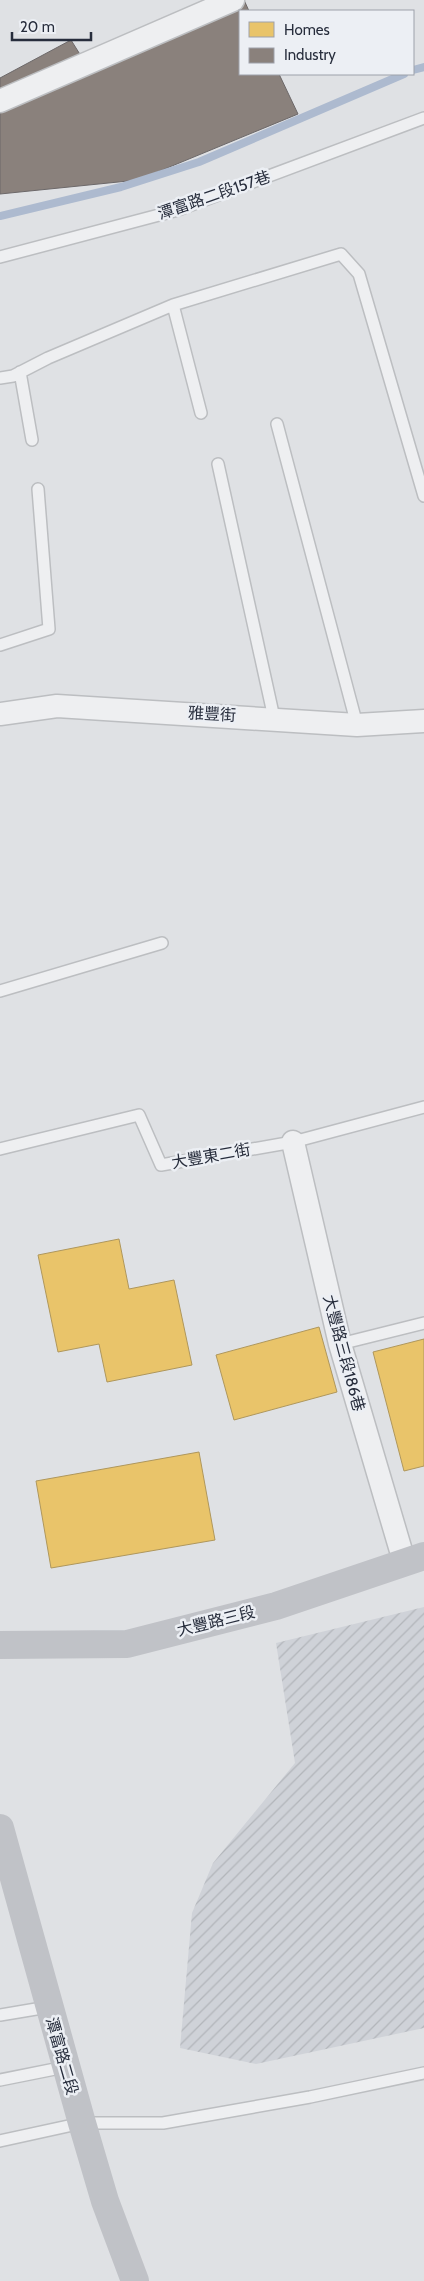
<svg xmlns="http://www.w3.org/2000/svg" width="424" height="2281" font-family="Cabin,'Noto Sans TC',sans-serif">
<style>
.industrial{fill:url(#industrial-furrows)}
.homes{fill:#e9c46a;stroke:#af975c}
.industry{fill:#8a817c;stroke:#6c6869}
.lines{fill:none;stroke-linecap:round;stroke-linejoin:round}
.stream{stroke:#adbacf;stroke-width:8}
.lane-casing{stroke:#bcbec1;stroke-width:14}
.street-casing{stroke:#bcbec1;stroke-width:25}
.lane{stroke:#eeeff1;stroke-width:11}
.street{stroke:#eeeff1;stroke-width:22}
.secondary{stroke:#c0c2c7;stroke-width:28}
.labels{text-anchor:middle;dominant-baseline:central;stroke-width:5;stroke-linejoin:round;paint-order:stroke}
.street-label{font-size:16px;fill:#272d3c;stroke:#eceff4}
</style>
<defs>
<pattern id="industrial-furrows" width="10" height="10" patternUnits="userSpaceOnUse" patternTransform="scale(1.25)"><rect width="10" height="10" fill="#cfd2d8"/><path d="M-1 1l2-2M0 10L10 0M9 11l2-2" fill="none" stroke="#b2b5ba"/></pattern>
</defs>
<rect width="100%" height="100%" fill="#dfe1e4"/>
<path class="industrial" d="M424 1607V2028L256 2064 180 2048 192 1913 213 1863 295 1763 276 1643Z"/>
<path class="homes" d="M119 1239 129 1289 174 1280 192 1365 107 1382 99 1344 58 1352 38 1255Z
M319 1327 337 1392 234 1420 216 1355Z
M424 1339V1466L404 1471 373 1352Z
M199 1452 215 1540 51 1568 36 1481Z"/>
<path class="industry" d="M244 0 249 11H240V74H279L298 114 138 180 0 194V78L71 40 86 64Z"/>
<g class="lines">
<path class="stream" d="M413 70 424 67
M0 216 121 187 199 162 404 74"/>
<g class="lane-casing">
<path id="lane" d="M0 257 178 210 424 118
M173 305 201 413
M20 372 32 440
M0 378 13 376 48 358 173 305 341 254 359 274 424 496
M277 424 357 725
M218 464 274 718
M0 645 49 629 38 489
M0 991 162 943
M0 1149 139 1115 161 1165 293 1142 424 1107
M340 1344 424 1323
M0 2015 48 2007
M0 2080 65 2067
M0 2141 82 2123H163L310 2097 424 2073"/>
</g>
<g class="street-casing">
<path id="street" d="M0 101 233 0
M0 714 57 706 357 725 424 721
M293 1142 340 1344 404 1561"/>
</g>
<use href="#lane" class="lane"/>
<use href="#street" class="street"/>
<path class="secondary" d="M0 1645 127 1644 276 1606 424 1556
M0 1828 82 2123 105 2201 135 2281"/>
</g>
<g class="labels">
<g class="street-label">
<text transform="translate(214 195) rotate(-19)">潭富路二段157巷</text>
<text transform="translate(212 714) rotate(3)">雅豐街</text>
<text transform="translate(211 1156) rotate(-10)">大豐東二街</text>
<text transform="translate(344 1353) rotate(75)">大豐路三段186巷</text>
<text transform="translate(216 1621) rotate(-14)">大豐路三段</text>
<text transform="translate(62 2056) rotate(74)">潭富路二段</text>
</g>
</g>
<rect x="239" y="10" width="175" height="65" fill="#eceff4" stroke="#9da1aa"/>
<rect x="249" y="22" width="25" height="15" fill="#e9c46a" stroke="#9da1aa"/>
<text x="284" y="35" font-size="15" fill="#272d3c">Homes</text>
<rect x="249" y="48" width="25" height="15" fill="#8a817c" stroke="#9da1aa"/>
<text x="284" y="60" font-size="15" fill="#272d3c">Industry</text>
<path d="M12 32v8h79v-8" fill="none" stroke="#272d3c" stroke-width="2.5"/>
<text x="20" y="32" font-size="15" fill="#272d3c" stroke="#eceff4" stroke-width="4" paint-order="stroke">20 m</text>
</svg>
